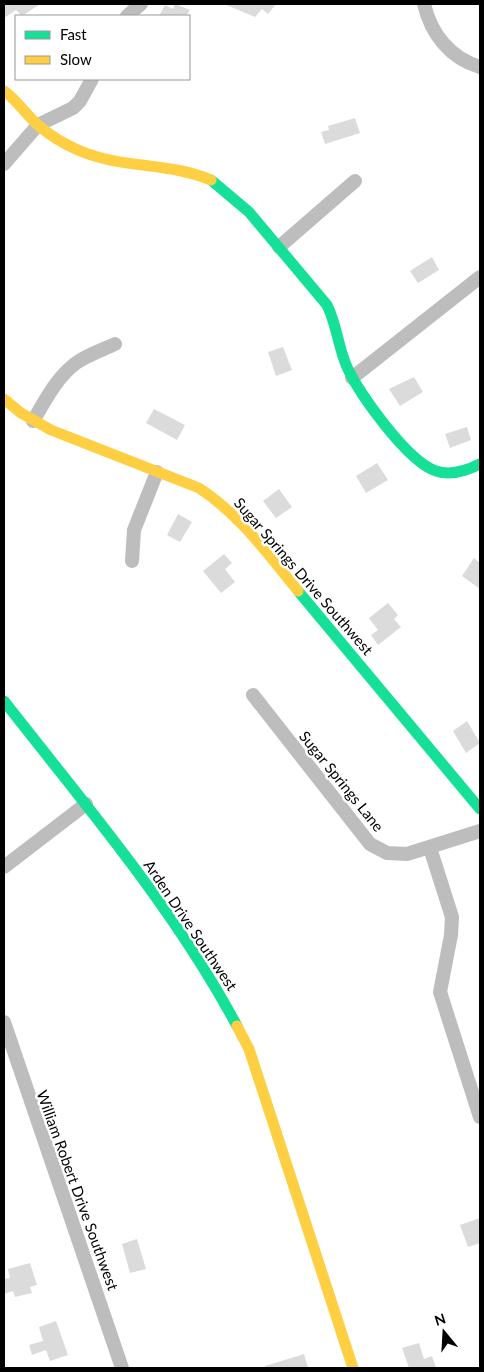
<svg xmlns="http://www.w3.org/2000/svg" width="484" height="1372" font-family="Lato,sans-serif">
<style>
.building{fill:#dbdbdb}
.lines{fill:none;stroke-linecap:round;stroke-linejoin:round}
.street{stroke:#bdbdbd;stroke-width:14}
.fast{stroke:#16e098;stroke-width:11}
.slow{stroke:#ffcf43;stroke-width:11}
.labels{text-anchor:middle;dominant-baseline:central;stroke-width:5;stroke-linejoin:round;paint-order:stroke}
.street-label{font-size:15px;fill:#000;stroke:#fff}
</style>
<rect width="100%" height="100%" fill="#fff"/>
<path class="building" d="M4 4H40L22 16 16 10 4 18Z
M175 4 190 10 187 15 190 16H159L165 5 173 9Z
M224 4H276L268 14 262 9 255 17Z
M355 118 360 133 325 144 321 132 329 130 328 126Z
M432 257 439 270 418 283 410 271Z
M283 347 292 370 276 376 268 352Z
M414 377 423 392 400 406 389 389Z
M154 409 185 425 177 440 146 423Z
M467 427 471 440 450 448 445 434Z
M377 463 388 480 366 493 356 476Z
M279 489 292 507 276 518 263 501Z
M178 514 192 522 180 542 167 535Z
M224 554 232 563 225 569 235 582 221 593 203 571Z
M474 558 480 563V589L462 576Z
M388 603 398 615 394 619 401 627 378 645 371 635 378 630 369 618Z
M467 721 480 743 466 753 453 731Z
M480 1218V1243L468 1247 460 1225Z
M137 1239 146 1269 130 1273 122 1244Z
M30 1263 37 1285 30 1287 32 1293 15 1297 13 1291 4 1294V1279L10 1278 8 1269Z
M56 1321 68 1355 50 1361 46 1350 32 1355 29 1345 43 1341 39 1327Z
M419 1343 424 1359 432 1356 436 1368H409L402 1348Z
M304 1354 308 1368H265V1366Z"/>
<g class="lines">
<path class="street" d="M424 4C431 34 450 58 480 67
M127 16 141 4
M4 164 38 125 73 108 80 101 92 79
M279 247 355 181
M352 378 480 277
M33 421C45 401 56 378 76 363 87 355 102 350 115 344
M132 561 134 530 157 472
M253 695 370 844 387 853 407 854 480 831
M430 848 452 917 451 935 440 992 480 1117
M4 867 86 804
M4 1022 122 1368"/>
<path class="fast" d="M211 180 249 212 327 305C337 325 338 347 347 367 359 394 408 462 436 471 451 476 466 471 480 464
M298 591 480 809
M4 701C86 806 174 908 237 1026"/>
<path class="slow" d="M4 91C18 101 26 115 39 126 51 136 64 144 78 150 121 169 169 162 211 180
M4 399 21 413 51 430 199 488C239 514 268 554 298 591
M237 1026 249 1049 353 1368"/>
</g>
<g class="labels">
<g class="street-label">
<text transform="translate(304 576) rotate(49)">Sugar Springs Drive Southwest</text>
<text transform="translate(342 781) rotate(51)">Sugar Springs Lane</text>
<text transform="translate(191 925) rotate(56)">Arden Drive Southwest</text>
<text transform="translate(78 1190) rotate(70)">William Robert Drive Southwest</text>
</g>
</g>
<rect width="484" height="1372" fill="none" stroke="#000000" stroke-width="10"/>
<rect x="15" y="15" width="175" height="65" fill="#ffffff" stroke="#999999"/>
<rect x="25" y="31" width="25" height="8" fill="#16e098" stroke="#999999"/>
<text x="60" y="40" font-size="15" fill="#000000">Fast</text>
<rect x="25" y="56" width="25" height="8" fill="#ffcf43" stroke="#999999"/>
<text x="60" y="65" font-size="15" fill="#000000">Slow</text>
<g transform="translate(444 1332) rotate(342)" stroke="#ffffff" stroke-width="4" paint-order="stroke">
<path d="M0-4L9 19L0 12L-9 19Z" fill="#000000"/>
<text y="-8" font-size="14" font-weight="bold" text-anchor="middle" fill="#000000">N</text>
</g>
</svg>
